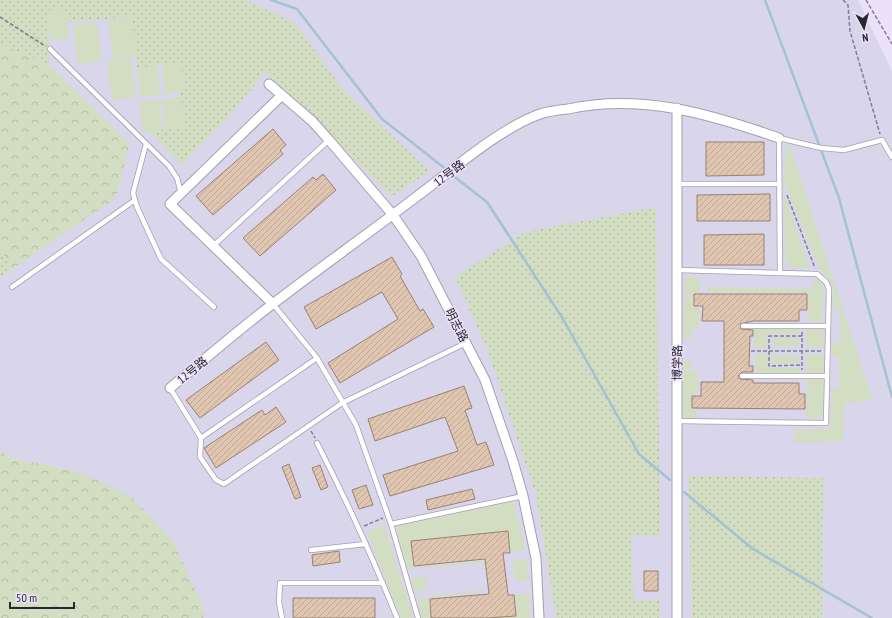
<svg xmlns="http://www.w3.org/2000/svg" width="892" height="618" font-family="'PT Sans Narrow','Noto Sans SC',sans-serif">
<style>
.education{fill:#d9d6ec}
.grass{fill:url(#grass-dots)}
.forest{fill:url(#forest-crowns)}
.garden{fill:#d2ddc2}
.lines{fill:none;stroke-linecap:round;stroke-linejoin:round}
.stream{stroke:#a2c3d3;stroke-width:2.5}
.building{fill:url(#building-hatch);stroke:#978272}
.service-casing{stroke:#a59db3;stroke-width:6}
.minor-casing{stroke:#a59db3;stroke-width:11}
.path{stroke:#837e8e;stroke-width:1.5;stroke-dasharray:4 2;stroke-linecap:butt}
.service{stroke:#fff;stroke-width:4.5}
.minor{stroke:#fff;stroke-width:9}
.labels{text-anchor:middle;dominant-baseline:central;stroke-width:3;stroke-linejoin:round;paint-order:stroke}
.street-label{font-size:12px;fill:#29262f;stroke:#ebe2fa}
</style>
<defs>
<pattern id="grass-dots" width="8" height="8" patternUnits="userSpaceOnUse"><rect width="8" height="8" fill="#d2ddc2"/><path d="M2 2h.1M6 6h.1" fill="none" stroke="#b4bea7" stroke-width="1.8" stroke-linecap="round"/></pattern>
<pattern id="forest-crowns" width="20" height="18" patternUnits="userSpaceOnUse"><rect width="20" height="18" fill="#d2ddc2"/><path d="M2 6a3 3 0 1 1 6 0M12 15a3 3 0 1 1 6 0" fill="none" stroke="#b4bea7"/></pattern>
<pattern id="building-hatch" width="6" height="6" patternUnits="userSpaceOnUse"><rect width="6" height="6" fill="#e0c5b0"/><path d="M-1 1l2-2M0 6l6-6M5 7l2-2" fill="none" stroke="#c0a998"/></pattern>
</defs>
<rect width="100%" height="100%" fill="#ebe2fa"/>
<path class="education" d="M0 0H858L892 71V618H204L202 603 74 470 10 458 0 450Z"/>
<path class="grass" d="M0 0H245L294 22 345 92 430 171 392 196 265 72 228 118 181 165 149 131 185 127 180 92H185L181 62 137 68 132 17 67 22 65 9 47 11 49 32V65L0 43Z
M656 207 660 536 631 535 634 601 660 600V618H556L536 495 487 349 455 277 525 232Z
M0 245 11 270 0 277Z
M688 476 823 478 822 618H692Z"/>
<path class="forest" d="M0 43 49 65 130 143 116 198 11 270 0 247Z
M0 450 10 458 74 470 131 496 172 540 202 603 204 618H0Z"/>
<path class="garden" d="M65 9 69 38 51 41 46 11Z
M132 17 137 56 113 59 108 20Z
M97 22 102 61 78 64 73 25Z
M131 58 136 97 112 100 107 61Z
M181 62 185 92 165 94 162 65Z
M157 65 161 95 141 97 137 68Z
M181 97 185 127 165 129 161 100Z
M159 100 162 130 143 132 139 102Z
M786 145H790L872 400 844 403 843 441 794 443 795 429H830L832 389H839V357H832V343H840V311L833 310C833 293 835 281 820 270L784 182Z
M784 194 810 268H792L785 258Z
M687 277 700 278V293H693V307L699 308V329H691V339H683L685 278Z
M814 278 821 282 823 286 822 322H808V293L707 292V287L814 289Z
M806 328H824V347H806Z
M754 329H798L799 334H767V348H754Z
M772 338H799V346H771Z
M755 354H767V368H799V373L755 374Z
M806 354H824V373H806Z
M771 355H799V363H771Z
M683 361H690V371H698V394H691V410H697V419H683Z
M807 379H823V414L815 418H806Z
M509 501H514L526 550 510 553 508 531 411 541 414 570H408L397 534 400 526Z
M384 525 413 618H401L367 532Z
M527 559 529 580 519 582 514 577 513 562 515 560Z
M482 561V563L417 569V567Z
M426 576 427 589 415 591 411 578Z
M483 590 484 592 431 597V595Z
M530 593V618H488L516 616 514 595Z
M429 597 431 618H422L417 598Z"/>
<g class="lines">
<path class="stream" d="M271 0 297 9 382 119 447 170
M765 0 839 198 892 397
M451 174 487 202 563 319 639 454 670 480
M684 492 753 549 872 618"/>
</g>
<path class="building" d="M273 129 286 145 280 150 283 154 213 215 196 196Z
M706 142H764V175L706 176Z
M323 174 336 190 260 256 243 238 313 177 316 180Z
M770 194V221H697V195Z
M764 234V265H704V235Z
M392 257 402 274 400 276 420 311 423 309 434 327 340 383 328 363 398 319 382 292 316 329 304 307Z
M694 294H807V310H799V321H753L740 324 741 329 753 330V336H750L749 366H753V372H742L738 376 740 379 753 380V383H799V394H805V409L692 408V396H701V382H724V321H702L703 306H694Z
M266 342 279 360 200 418 186 400Z
M464 386 472 408 465 410 477 445 486 442 494 465 390 496 383 475 458 451 445 417 375 441 368 419Z
M276 407 286 422 216 468 204 448 262 410 265 415Z
M289 464 301 497 295 499 282 467Z
M320 465 328 487 321 490 312 468Z
M366 485 373 505 359 509 352 490Z
M472 489 475 499 428 510 426 500Z
M508 531 510 553H503L508 595H514L516 616 488 618H431L430 599 489 594 485 559 414 566 411 541Z
M339 551 340 562 313 566 312 555Z
M644 571H658V591H644Z
M293 598H375V618H293Z"/>
<g class="lines">
<g class="service-casing">
<path id="service" d="M50 49 169 166 177 178 181 193
M146 144 133 193 137 207 161 259 214 307
M677 184H779
M213 246 329 140
M780 273 779 138 821 148 844 150 882 140 892 157
M12 287 135 200
M273 304 317 358 356 425 391 524 418 618
M743 326H828
M742 376H827
M170 388 201 438 200 457 216 480 224 484 342 403 466 343
M676 421 826 423 829 289 826 282 817 274 678 270
M201 438 317 358
M317 443C347 501 373 558 397 618
M391 524 523 496
M311 550 366 544
M282 618 279 602 280 583H383"/>
</g>
<g class="minor-casing">
<path id="minor" d="M269 84 312 121 329 140 393 215 421 256 485 380 513 461 523 496 536 558 539 618
M273 304 170 204 282 95
M170 388C204 360 238 330 274 303 321 267 369 233 416 197 450 172 500 128 540 114 549 111 559 110 568 109 641 93 710 114 779 138
M677 618V108"/>
</g>
<path class="path" d="M843 0 848 5 850 31 880 134
M866 0 892 44
M0 17 45 46
M787 195 815 268
M802 332V370
M802 336H769V366L802 365
M751 351H821
M311 431 315 438
M364 526 383 518"/>
<use href="#service" class="service"/>
<use href="#minor" class="minor"/>
</g>
<g class="labels">
<g class="street-label">
<text transform="translate(449 173) rotate(-37)">12号路</text>
<text transform="translate(457 325) rotate(63)">明志路</text>
<text transform="translate(677 363) rotate(-89)">博学路</text>
<text transform="translate(192 370) rotate(-39)">12号路</text>
</g>
</g>
<g transform="translate(864 28) rotate(173)" stroke="#ebe2fa" stroke-width="3" paint-order="stroke">
<path d="M0-3L7 15L0 10L-7 15Z" fill="#29262f"/>
<text y="-6" font-size="11" font-weight="bold" text-anchor="middle" fill="#29262f">N</text>
</g>
<path d="M10 602v6h64v-6" fill="none" stroke="#29262f" stroke-width="2"/>
<text x="16" y="602" font-size="12" fill="#29262f" stroke="#ebe2fa" stroke-width="3" paint-order="stroke">50 m</text>
</svg>
